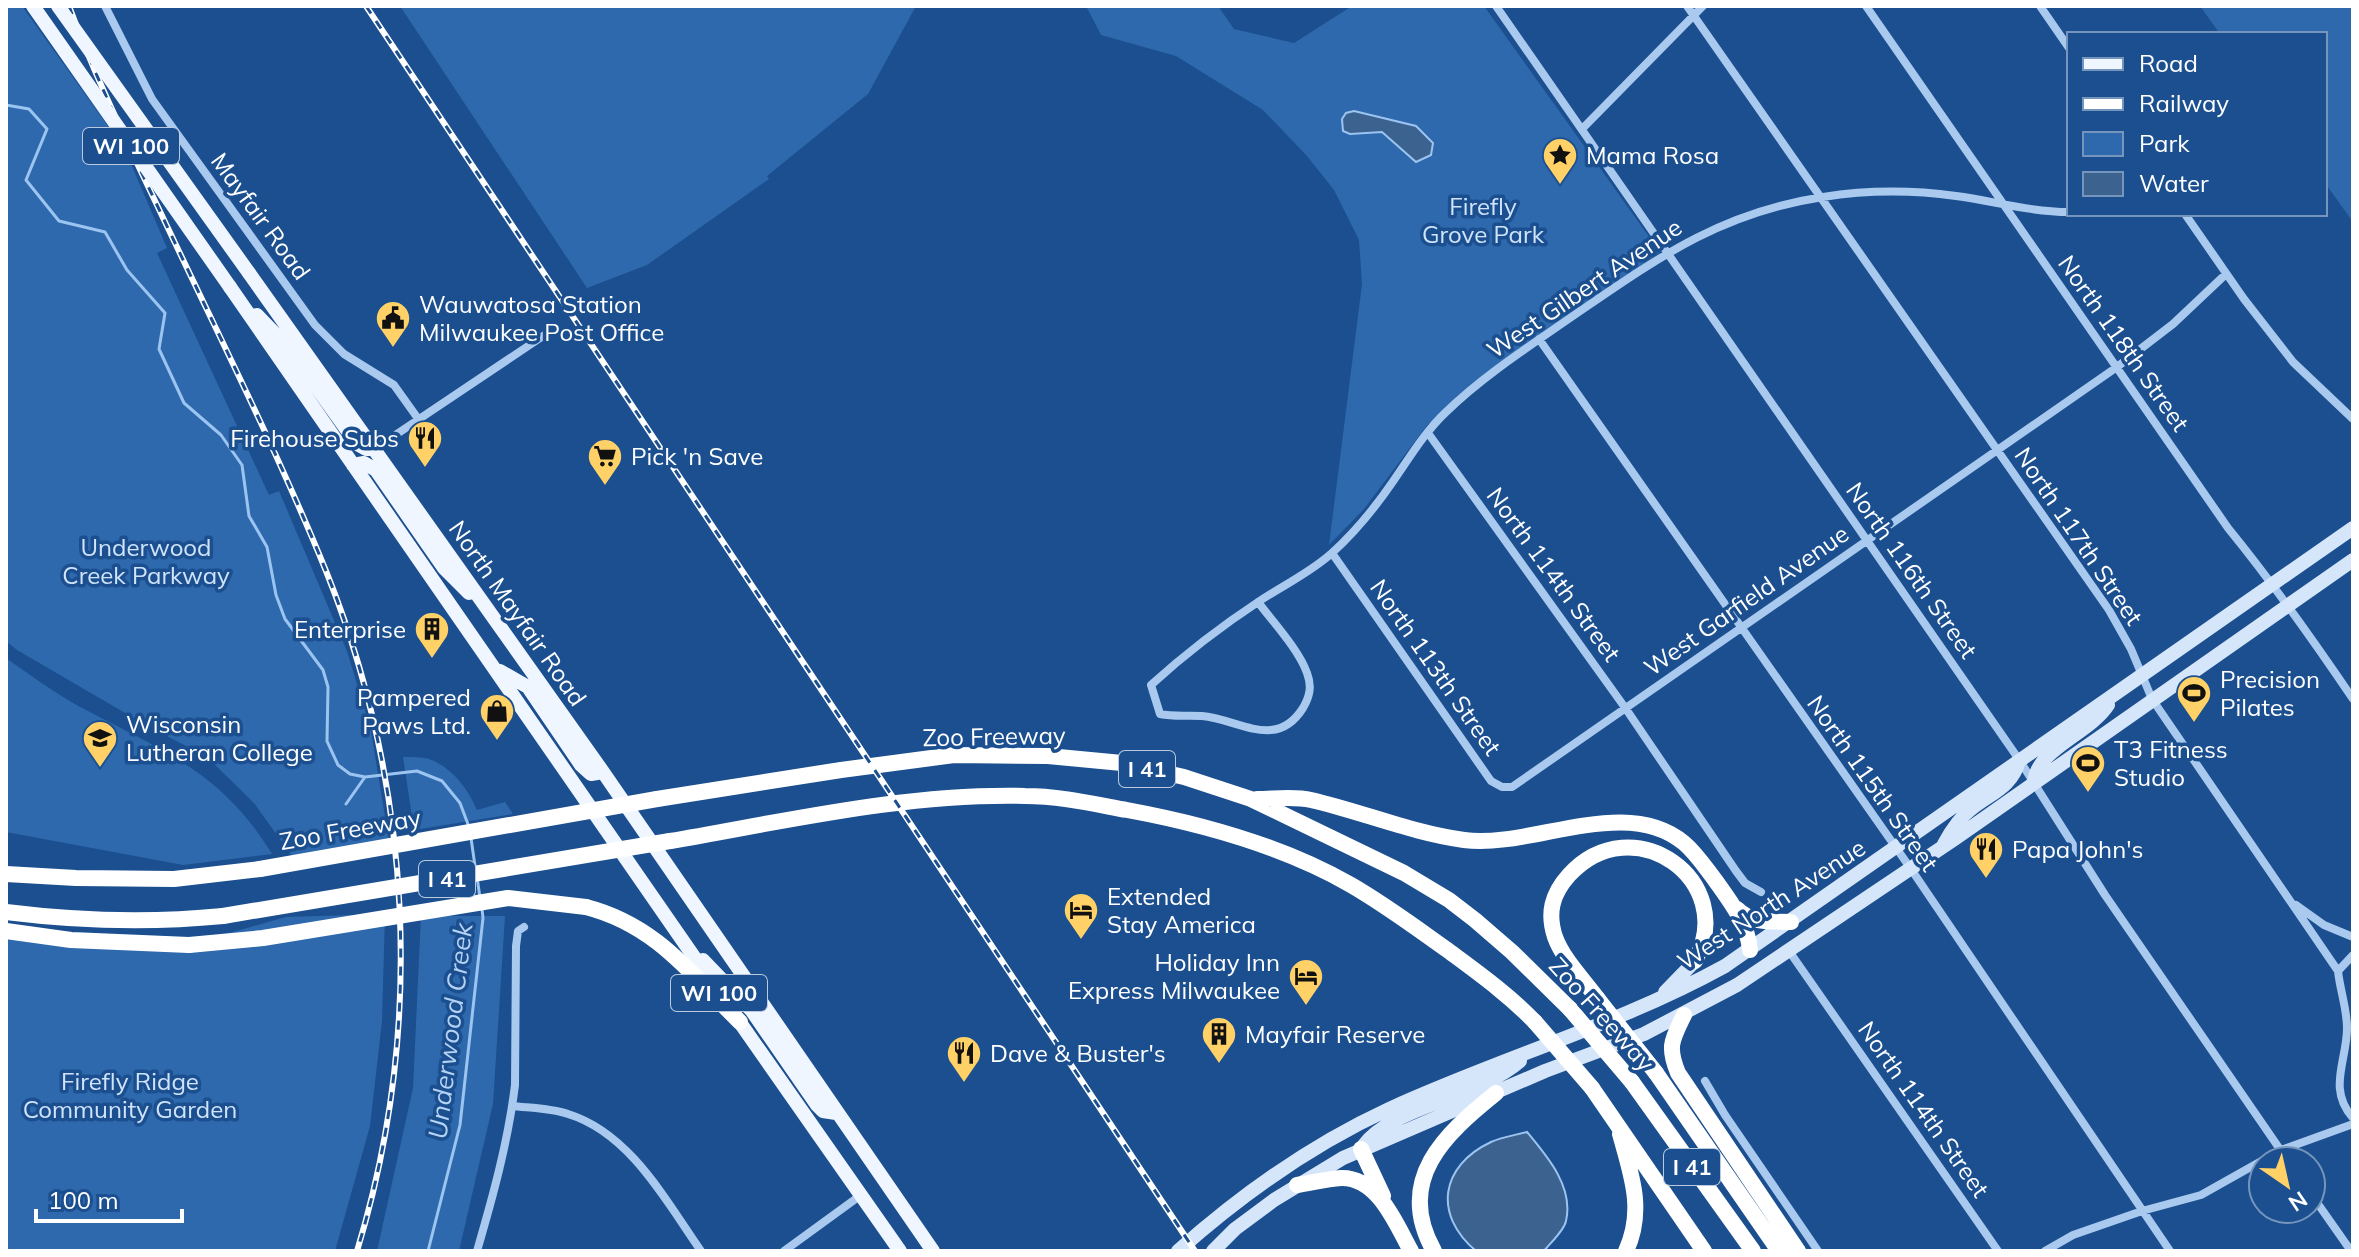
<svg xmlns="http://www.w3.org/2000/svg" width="2359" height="1257" font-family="Mulish,sans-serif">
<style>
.green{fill:#2e69ad}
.water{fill:#3c6290;stroke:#9cc4f0;stroke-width:2}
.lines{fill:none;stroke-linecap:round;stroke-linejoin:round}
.stream{stroke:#9cc4f0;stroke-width:3}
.street{stroke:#a9c9ee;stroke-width:8}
.secondary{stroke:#d6e6fa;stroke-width:14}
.primary{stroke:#f0f6ff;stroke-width:14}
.highway{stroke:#fff;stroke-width:16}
.rail-casing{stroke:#fff;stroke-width:6}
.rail{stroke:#1b4f8f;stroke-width:3;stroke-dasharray:9;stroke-linecap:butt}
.primary-bridge{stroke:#f0f6ff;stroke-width:14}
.highway-bridge{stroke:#fff;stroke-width:16}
.labels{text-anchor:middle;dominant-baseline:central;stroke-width:7;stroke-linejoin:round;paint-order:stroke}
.shield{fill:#1b4f8f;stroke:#bbcadd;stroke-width:2}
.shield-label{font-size:22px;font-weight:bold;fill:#fff}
.poi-label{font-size:24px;fill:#fff;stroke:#1b4f8f;text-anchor:start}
.park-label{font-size:24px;fill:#cfe3fa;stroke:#1b4f8f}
.street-label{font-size:24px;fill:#fff;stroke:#1b4f8f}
.water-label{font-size:26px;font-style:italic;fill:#b5d3f5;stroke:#1b4f8f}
</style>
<rect width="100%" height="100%" fill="#1b4f8f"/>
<path class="green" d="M6 6H22L125 150 167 248 157 253 269 495 279 491 347 651 371 731 389 841 294 859 254 803 207 757 144 724 17 650 6 641Z
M400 6H916L868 94 767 176 769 179 647 265 587 288Z
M1086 6H1218L1234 29 1294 43 1352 6H1484L1660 252 1525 347 1428 424 1364 509 1329 545 1362 284 1359 240 1334 190 1307 156 1263 110 1176 56 1101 35Z
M2200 6H2353V222L2325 183V34H2220Z
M6 658C33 677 60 697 90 712 168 753 224 775 272 854L183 865 6 832Z
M403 757C411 757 421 757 429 759 452 767 468 789 477 810L505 802 513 814 414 830Z
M385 914 382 1021 370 1126 335 1251H6V939L53 945 218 936 286 917Z
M421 916H505L493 1104 459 1251H377L413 1088Z"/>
<path class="water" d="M1354 111 1416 126 1433 143 1431 155 1416 162 1382 132 1350 134 1343 131 1342 119 1346 113Z
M1527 1132C1547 1156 1574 1187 1566 1221 1564 1231 1551 1242 1544 1251H1476C1433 1215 1440 1166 1491 1142 1502 1137 1516 1135 1527 1132Z"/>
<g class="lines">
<path class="stream" d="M6 105 29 109 47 129 26 180 59 221 105 232 127 270 165 313 159 349 184 403 221 435 242 465 249 516 267 547 276 595 285 619 323 670 328 687 327 741 338 765 350 774 365 777 417 771 442 781 460 803 469 827
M346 804 365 777
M471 838 475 866
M477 877 480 898
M428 1251 460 1125 483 918 482 909"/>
<path class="street" d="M105 6 152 99 315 325 344 354 394 385 419 420
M1496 6 2020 761 2105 895 2288 1161
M1687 6 2109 610 2131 649 2152 699 2338 971C2340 990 2347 1009 2347 1028 2347 1061 2327 1089 2353 1118
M1866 6 2228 528C2273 583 2313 640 2353 699
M2040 6 2069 48
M1582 129 1703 6
M2185 214 2244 299 2293 362 2353 419
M1539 339 1911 869 2170 1251
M1428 433 1626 709 1736 871 1745 883 1761 892
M373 450 555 328
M1332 553 1491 781 1502 787H1512L2117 367 2173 324 2226 274
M1258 602C1273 622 1299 650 1307 673 1312 686 1310 696 1303 708 1276 751 1239 719 1202 716 1187 715 1174 717 1160 714L1151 685C1185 654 1223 625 1261 600 1284 585 1311 572 1332 553 1354 533 1377 505 1394 480 1410 457 1425 432 1445 413 1482 377 1528 347 1570 318 1655 260 1718 213 1823 197 1867 190 1912 190 1956 196 1994 201 2030 212 2069 212
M2296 905 2324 925 2353 937
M1789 951 1998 1251
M2338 971 2353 955
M1705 1081 1725 1115 1818 1251
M512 1106C531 1108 551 1108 568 1114 630 1133 666 1201 701 1251
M2311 1194 2351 1251
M477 1251C493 1196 508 1142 515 1085L516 946 518 931 524 927
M784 1251 861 1195
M2045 1251 2073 1235 2142 1211 2201 1195 2281 1150 2353 1124"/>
<path class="secondary" d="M2034 783C2036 749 2089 734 2108 705
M1944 844C1951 831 1959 818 1971 809 1991 793 2012 787 2019 761
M1665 992 1695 961
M1364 1145C1390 1108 1479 1097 1520 1061
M1178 1251C1242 1194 1311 1145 1389 1109 1500 1058 1618 1025 1725 966L2353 528
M1213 1251 1235 1229 1274 1200 1343 1158 1545 1071 1644 1034 1737 985 1956 838 2353 560"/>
<path class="primary" d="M249 273 603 772 933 1251
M230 287 719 993
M257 315 287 346 357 444 366 449H375
M353 465 364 463 376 470 444 568 469 593
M500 671 528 687 581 765 591 774 603 772
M703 960 752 1011 817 1105 823 1111 836 1113
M734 1014 900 1251"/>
<path class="highway" d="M657 799 841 770 954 755 1048 756 1122 763 1184 777 1251 799 1404 873 1449 900 1475 920 1512 952 1570 1009
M1257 799C1274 799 1294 796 1311 800 1363 812 1412 833 1464 840 1531 849 1626 794 1684 843 1696 853 1705 867 1715 880 1730 901 1748 924 1750 950
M670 841C787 821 906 793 1025 796 1059 796 1094 804 1127 810 1203 824 1283 846 1351 885 1384 904 1415 927 1446 949 1477 972 1508 994 1535 1022
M6 874 76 878 174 879 260 869
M586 907C656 925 691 974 740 1022
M1737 909C1752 924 1771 921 1791 922
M6 912C78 921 151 923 223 916
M6 931 71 940 189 945
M1597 998C1583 979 1563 959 1555 937 1547 913 1552 894 1569 875 1633 805 1739 881 1695 961
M1684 1015C1672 1040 1667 1046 1678 1073L1798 1251
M1656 1073 1779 1251
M1632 1082 1753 1251
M1592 1088 1704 1251
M1620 1134C1631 1174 1645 1210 1626 1251
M1361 1149 1383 1196
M1297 1185C1311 1183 1326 1179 1341 1178 1378 1177 1396 1224 1411 1251
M1434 1251C1394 1180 1445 1134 1496 1093"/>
<g class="rail-casing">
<path id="rail" d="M69 6C94 74 126 140 157 205 214 326 276 448 326 571 413 788 425 1028 357 1251
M366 6 1195 1251"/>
</g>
<use href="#rail" class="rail"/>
<path class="primary-bridge" d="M33 6 230 287
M58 6 249 273"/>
<path class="highway-bridge" d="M260 869 657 799
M223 916 670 841
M189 945 263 938 508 898 586 907
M1597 998 1656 1073
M1570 1009 1632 1082
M1535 1022 1592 1088"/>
</g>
<defs>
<g id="sight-pin" transform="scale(1.8)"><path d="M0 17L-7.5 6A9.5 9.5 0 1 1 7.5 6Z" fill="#ffd166" stroke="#1b4f8f"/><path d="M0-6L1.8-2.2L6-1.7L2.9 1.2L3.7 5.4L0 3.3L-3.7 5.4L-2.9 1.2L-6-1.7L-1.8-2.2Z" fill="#111"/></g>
<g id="civic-pin" transform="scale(1.8)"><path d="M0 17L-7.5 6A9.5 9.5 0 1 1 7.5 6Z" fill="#ffd166" stroke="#1b4f8f"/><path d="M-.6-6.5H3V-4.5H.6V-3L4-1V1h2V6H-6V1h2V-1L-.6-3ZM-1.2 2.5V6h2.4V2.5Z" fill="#111"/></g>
<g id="restaurant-pin" transform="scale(1.8)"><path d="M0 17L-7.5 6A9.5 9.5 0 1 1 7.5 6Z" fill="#ffd166" stroke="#1b4f8f"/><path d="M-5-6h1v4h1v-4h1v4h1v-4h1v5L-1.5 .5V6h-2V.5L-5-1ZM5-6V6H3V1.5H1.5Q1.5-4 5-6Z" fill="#111"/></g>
<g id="supermarket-pin" transform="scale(1.8)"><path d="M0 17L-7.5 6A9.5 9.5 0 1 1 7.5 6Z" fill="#ffd166" stroke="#1b4f8f"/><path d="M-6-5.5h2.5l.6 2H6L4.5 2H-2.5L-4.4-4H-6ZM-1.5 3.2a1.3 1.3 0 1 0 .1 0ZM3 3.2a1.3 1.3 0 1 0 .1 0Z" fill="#111"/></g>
<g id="building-pin" transform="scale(1.8)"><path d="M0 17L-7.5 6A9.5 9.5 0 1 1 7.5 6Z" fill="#ffd166" stroke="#1b4f8f"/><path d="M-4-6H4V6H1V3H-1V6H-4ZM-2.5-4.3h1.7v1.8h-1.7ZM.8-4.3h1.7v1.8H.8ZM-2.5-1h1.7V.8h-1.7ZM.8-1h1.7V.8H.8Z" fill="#111"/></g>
<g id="stadium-pin" transform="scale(1.8)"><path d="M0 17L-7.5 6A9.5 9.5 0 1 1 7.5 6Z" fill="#ffd166" stroke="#1b4f8f"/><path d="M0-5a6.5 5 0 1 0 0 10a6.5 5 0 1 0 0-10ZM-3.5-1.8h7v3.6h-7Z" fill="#111"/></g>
<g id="shop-pin" transform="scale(1.8)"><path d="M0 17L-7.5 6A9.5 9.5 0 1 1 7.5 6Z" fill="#ffd166" stroke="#1b4f8f"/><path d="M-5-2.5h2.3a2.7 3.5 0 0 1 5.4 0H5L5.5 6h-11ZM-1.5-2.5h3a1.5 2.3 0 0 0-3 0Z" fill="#111"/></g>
<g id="university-pin" transform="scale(1.8)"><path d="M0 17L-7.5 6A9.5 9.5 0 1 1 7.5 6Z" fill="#ffd166" stroke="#1b4f8f"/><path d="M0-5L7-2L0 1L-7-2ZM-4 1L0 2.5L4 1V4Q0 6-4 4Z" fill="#111"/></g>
<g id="hotel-pin" transform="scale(1.8)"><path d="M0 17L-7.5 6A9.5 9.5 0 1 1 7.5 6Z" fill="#ffd166" stroke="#1b4f8f"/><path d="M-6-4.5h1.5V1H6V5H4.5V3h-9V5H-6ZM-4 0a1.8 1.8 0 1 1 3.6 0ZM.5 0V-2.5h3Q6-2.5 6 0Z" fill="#111"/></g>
</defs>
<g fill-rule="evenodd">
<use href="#sight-pin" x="1560" y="155"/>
<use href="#civic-pin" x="393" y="318"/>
<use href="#restaurant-pin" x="425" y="438"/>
<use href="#supermarket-pin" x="605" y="456"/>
<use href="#building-pin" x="432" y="629"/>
<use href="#stadium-pin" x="2194" y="693"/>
<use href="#shop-pin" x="497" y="711"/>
<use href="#university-pin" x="100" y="738"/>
<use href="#stadium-pin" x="2088" y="763"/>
<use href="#restaurant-pin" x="1986" y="849"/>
<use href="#hotel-pin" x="1081" y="910"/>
<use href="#hotel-pin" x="1306" y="976"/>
<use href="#building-pin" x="1219" y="1034"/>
<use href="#restaurant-pin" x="964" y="1053"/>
</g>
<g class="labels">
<g class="shield">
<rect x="83" y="128" width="96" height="36" rx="6"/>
<rect x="1119" y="751" width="56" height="36" rx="6"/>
<rect x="419" y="861" width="56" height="36" rx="6"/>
<rect x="671" y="975" width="96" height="36" rx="6"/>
<rect x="1664" y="1149" width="56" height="36" rx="6"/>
</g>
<g class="shield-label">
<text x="131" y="146">WI 100</text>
<text x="1147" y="769">I 41</text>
<text x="447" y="879">I 41</text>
<text x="719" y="993">WI 100</text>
<text x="1692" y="1167">I 41</text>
</g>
<g class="poi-label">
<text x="1586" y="155">Mama Rosa</text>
<text x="419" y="304">Wauwatosa Station<tspan x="419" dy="28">Milwaukee Post Office</tspan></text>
<text x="399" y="438" text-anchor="end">Firehouse Subs</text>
<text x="631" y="456">Pick 'n Save</text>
<text x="406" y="629" text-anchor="end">Enterprise</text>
<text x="2220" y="679">Precision<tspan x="2220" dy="28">Pilates</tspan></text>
<text x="471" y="697" text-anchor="end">Pampered<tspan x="471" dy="28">Paws Ltd.</tspan></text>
<text x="126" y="724">Wisconsin<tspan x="126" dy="28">Lutheran College</tspan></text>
<text x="2114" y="749">T3 Fitness<tspan x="2114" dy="28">Studio</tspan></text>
<text x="2012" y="849">Papa John's</text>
<text x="1107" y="896">Extended<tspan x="1107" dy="28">Stay America</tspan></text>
<text x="1280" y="962" text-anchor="end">Holiday Inn<tspan x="1280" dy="28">Express Milwaukee</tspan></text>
<text x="1245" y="1034">Mayfair Reserve</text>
<text x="990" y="1053">Dave &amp; Buster's</text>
</g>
<g class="park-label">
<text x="1483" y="206">Firefly<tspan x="1483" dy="28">Grove Park</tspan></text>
<text x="146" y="547">Underwood<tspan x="146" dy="28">Creek Parkway</tspan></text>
<text x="130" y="1081">Firefly Ridge<tspan x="130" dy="28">Community Garden</tspan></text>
</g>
<g class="street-label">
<text transform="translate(261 216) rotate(54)">Mayfair Road</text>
<text transform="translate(1584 288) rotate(-34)">West Gilbert Avenue</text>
<text transform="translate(2124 343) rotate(55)">North 118th Street</text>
<text transform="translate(2079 536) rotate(56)">North 117th Street</text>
<text transform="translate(1912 570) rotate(55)">North 116th Street</text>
<text transform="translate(1554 574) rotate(54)">North 114th Street</text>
<text transform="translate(1746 600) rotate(-35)">West Garfield Avenue</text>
<text transform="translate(518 613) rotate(55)">North Mayfair Road</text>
<text transform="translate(1436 667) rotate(55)">North 113th Street</text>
<text transform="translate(994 736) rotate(-1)">Zoo Freeway</text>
<text transform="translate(1873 783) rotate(55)">North 115th Street</text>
<text transform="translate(350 829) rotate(-10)">Zoo Freeway</text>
<text transform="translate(1771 904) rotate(-33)">West North Avenue</text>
<text transform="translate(1602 1014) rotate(48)">Zoo Freeway</text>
<text transform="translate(1924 1109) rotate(55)">North 114th Street</text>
</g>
<g class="water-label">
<text transform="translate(450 1031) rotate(-83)">Underwood Creek</text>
</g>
</g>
<rect width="2359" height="1257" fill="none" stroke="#ffffff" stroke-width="16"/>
<rect x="2067" y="32" width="260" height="184" fill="#1b4f8f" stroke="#7695bc" stroke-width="2"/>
<rect x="2083" y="58" width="40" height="12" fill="#f0f6ff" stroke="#7695bc" stroke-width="2"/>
<text x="2139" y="72" font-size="24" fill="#ffffff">Road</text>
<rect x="2083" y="98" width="40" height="12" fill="#ffffff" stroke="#7695bc" stroke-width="2"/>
<text x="2139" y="112" font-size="24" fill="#ffffff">Railway</text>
<rect x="2083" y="132" width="40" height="24" fill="#2e69ad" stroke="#7695bc" stroke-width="2"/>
<text x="2139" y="152" font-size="24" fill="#ffffff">Park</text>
<rect x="2083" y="172" width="40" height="24" fill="#3c6290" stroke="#7695bc" stroke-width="2"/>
<text x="2139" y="192" font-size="24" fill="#ffffff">Water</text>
<g transform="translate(2287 1185) rotate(146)"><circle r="38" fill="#1b4f8f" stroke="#7695bc" stroke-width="2"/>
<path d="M0-6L14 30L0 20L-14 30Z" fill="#ffd166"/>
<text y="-12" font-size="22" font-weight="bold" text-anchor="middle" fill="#ffffff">N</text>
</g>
<path d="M36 1209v12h146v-12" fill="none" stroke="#ffffff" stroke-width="4"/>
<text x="48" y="1209" font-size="24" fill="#ffffff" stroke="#1b4f8f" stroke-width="6" paint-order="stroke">100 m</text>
</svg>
